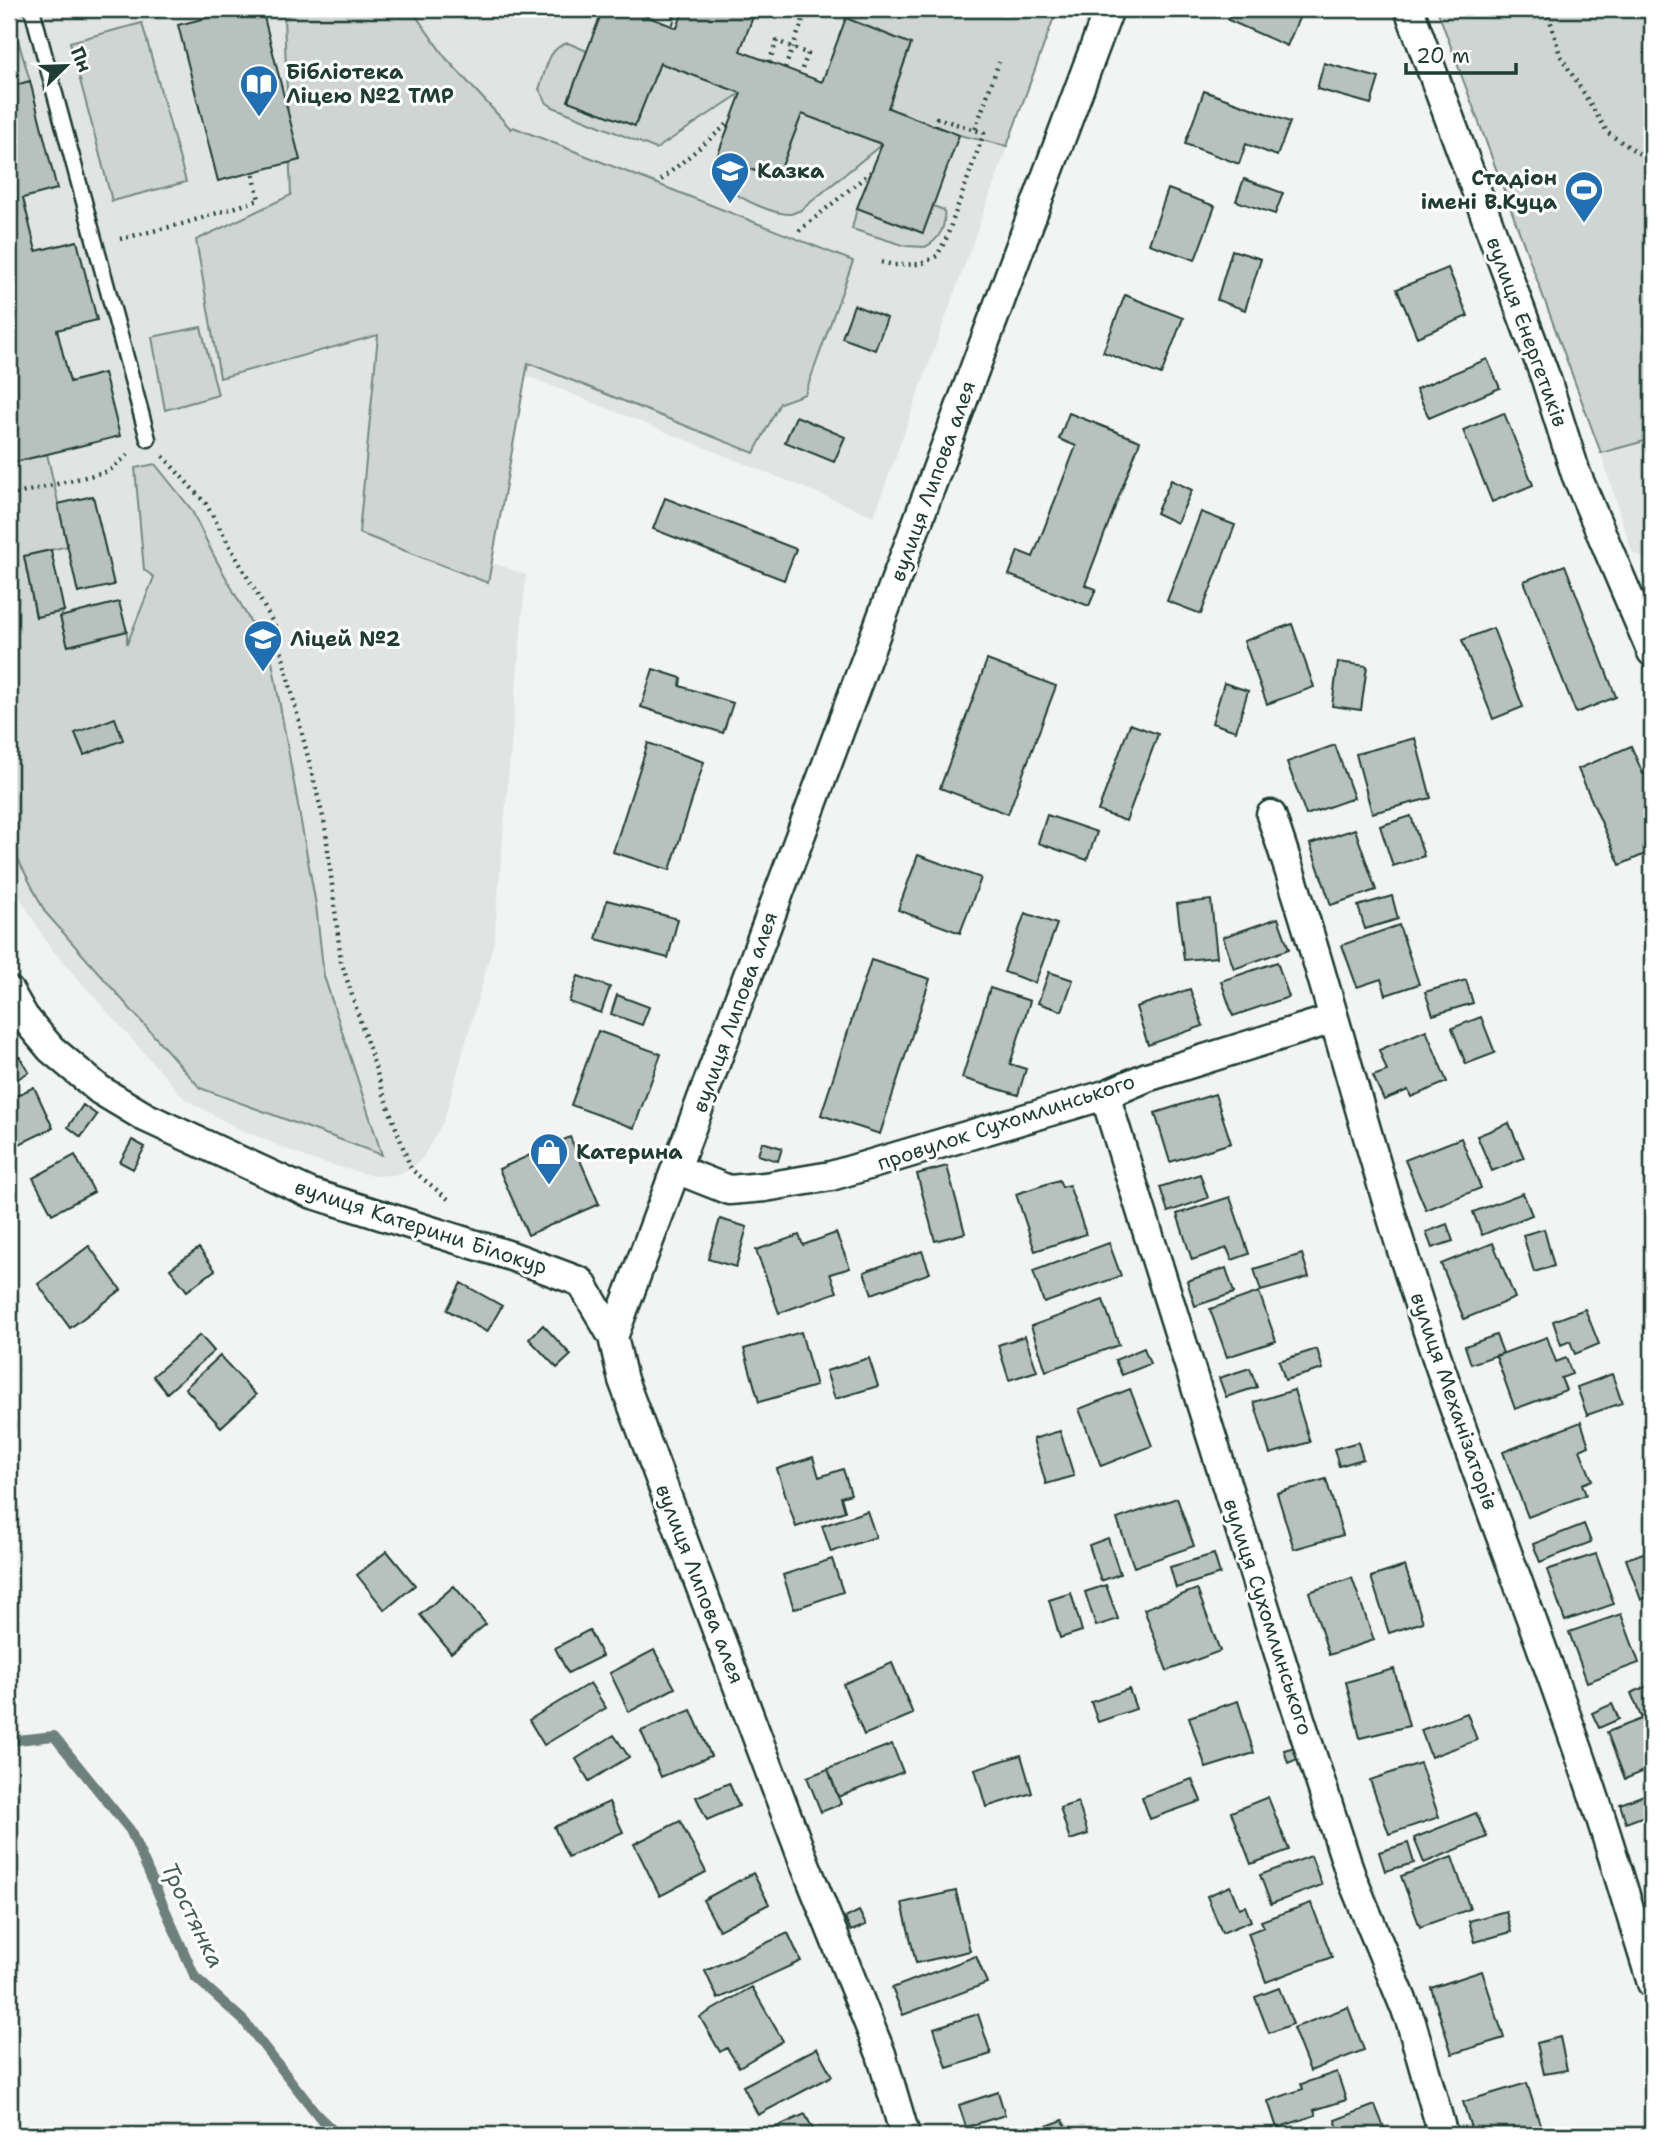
<svg xmlns="http://www.w3.org/2000/svg" width="1661" height="2144" font-family="'Shantell Sans',sans-serif">
<style>
.built{fill:#e0e4e3}
.green{fill:#ced5d3;stroke:#768984;stroke-width:2}
.lines{fill:none;stroke-linecap:round;stroke-linejoin:round}
.stream{stroke:#6d807b;stroke-width:10}
.building{fill:#b7c1bd;stroke:#1f3d34;stroke-width:2}
.service-casing{stroke:#1f3d34;stroke-width:19}
.minor-casing{stroke:#1f3d34;stroke-width:33}
.path{stroke:#1f3d34;stroke-width:4.5;stroke-dasharray:2 5;stroke-linecap:butt}
.service{stroke:#fff;stroke-width:14}
.minor{stroke:#fff;stroke-width:28}
.labels{text-anchor:middle;dominant-baseline:central;stroke-width:6;stroke-linejoin:round;paint-order:stroke}
.poi-label{font-size:21px;font-weight:bold;fill:#1f3d34;stroke:#fff;text-anchor:start}
.street-label{font-size:21px;fill:#1f3d34;stroke:#fff}
.water-label{font-size:23px;font-style:italic;fill:#465f57;stroke:#fff}
</style>
<rect width="100%" height="100%" fill="#f2f3f3"/>
<filter id="ink" filterUnits="userSpaceOnUse"><feTurbulence type="fractalNoise" baseFrequency=".0143" numOctaves="2"/><feDisplacementMap in="SourceGraphic" scale="14" xChannelSelector="R" yChannelSelector="G"/><feConvolveMatrix kernelMatrix="1 2 1 2 8 2 1 2 1" color-interpolation-filters="sRGB"/></filter>
<g filter="url(#ink)">
<path class="built" d="M9 9H1057L874 516 426 335 369 518 526 575 494 941 444 1120 423 1157 411 1169 394 1175 373 1176 310 1159 237 1128 185 1099 49 946 9 879Z
M1652 439V563L1632 552 1601 453Z"/>
<path class="green" d="M9 9 30 81 9 87Z
M300 9H411L445 57 511 129 513 127 853 261 805 394 780 403 754 453 528 363 488 583 359 533 378 335 220 378 196 240 291 195 284 17Z
M852 9H1057L1007 146 959 135 888 108 911 44 846 18Z
M1437 9H1652V439L1601 453Z
M142 23 186 182 112 201 70 42Z
M568 43 587 51 568 101 635 126 660 63 741 93 656 149 553 107 547 103 539 89C546 72 547 47 568 43Z
M802 114 882 144 801 210C798 211 794 213 791 214 776 215 741 200 730 189 722 181 718 171 715 160L717 157 777 179Z
M933 206 944 210C946 226 940 240 925 247L906 246 852 229 857 208 922 233Z
M201 327 218 395 165 410 152 337Z
M9 437 15 462 47 454 68 546 24 556 36 617 64 611 60 617 68 646 127 631V644L154 577 144 570 135 468 155 464 191 509 213 554 272 661 316 905 324 976 382 1155 200 1088 45 912 9 842Z"/>
<g class="lines">
<path class="stream" d="M9 1741 54 1736 130 1830 195 1977 244 2021 320 2118 338 2135"/>
</g>
<path class="building" d="M242 9H262L300 160 218 181 178 25Z
M603 9H628L677 28 684 9H756L740 51 822 82 846 18 911 44 888 108 959 135 923 233 857 208 882 144 802 114 777 179 717 157 741 93 660 63 635 126 568 101Z
M1232 9H1303L1287 46 1228 20Z
M1324 63 1379 78 1371 104 1317 89Z
M30 81 57 189 23 198 36 251 77 241 97 320 57 330 70 382 104 373 120 436 15 462 9 437V87Z
M1204 91 1290 122 1277 156 1246 144 1239 164 1185 144Z
M1244 179 1283 193 1275 214 1236 201Z
M1168 189 1215 206 1195 260 1149 244Z
M1232 250 1261 259 1245 310 1217 300Z
M1448 268 1468 316 1417 337 1397 289Z
M1125 295 1183 318 1161 375 1103 352Z
M854 305 887 318 875 350 842 338Z
M1487 359 1500 388 1429 418 1416 389Z
M1069 413 1140 441 1085 585 1096 589 1089 606 1009 575 1018 551 1033 557 1076 446 1059 439Z
M1504 413 1533 485 1492 502 1463 430Z
M796 416 845 437 834 462 785 442Z
M1171 480 1192 490 1177 523 1156 513Z
M93 496 114 585 78 593 58 504Z
M665 498 796 549 784 580 653 529Z
M1201 512 1235 525 1201 614 1167 601Z
M51 550 64 611 36 617 24 556Z
M1565 565 1616 697 1576 713 1524 581Z
M119 602 127 631 68 646 60 617Z
M1292 624 1314 687 1267 704 1244 641Z
M1493 628 1523 707 1493 719 1462 640Z
M987 660 1056 686 1008 814 940 788Z
M1338 662 1367 666 1361 710 1332 706Z
M653 669 681 678 680 686 733 703 723 733 641 707Z
M1224 683 1248 691 1236 731 1212 723Z
M115 718 123 740 84 755 75 733Z
M1130 724 1158 734 1126 821 1098 811Z
M1415 738 1431 798 1372 813 1356 754Z
M648 743 704 762 670 870 613 852Z
M1335 745 1354 798 1306 815 1287 762Z
M1631 746 1643 774 1652 770V851L1620 865 1578 769Z
M1047 815 1097 832 1087 860 1038 843Z
M1411 816 1424 856 1393 866 1380 826Z
M1355 829 1376 890 1331 905 1310 844Z
M918 855 981 878 960 933 898 910Z
M1392 896 1398 919 1365 929 1358 906Z
M607 900 678 919 668 958 596 939Z
M1211 900 1217 957 1184 960 1177 904Z
M1025 913 1057 924 1035 983 1004 972Z
M1278 918 1289 949 1234 969 1223 937Z
M1399 925 1419 984 1386 995 1381 979 1357 987 1342 945Z
M871 960 930 979 880 1134 821 1115Z
M1277 962 1289 997 1233 1016 1221 981Z
M1049 972 1073 980 1062 1011 1038 1003Z
M578 976 610 987 601 1013 569 1002Z
M1466 980 1473 1003 1433 1015 1425 992Z
M990 988 1030 1001 1010 1064 1026 1069 1018 1095 962 1078Z
M1190 989 1203 1026 1148 1045 1136 1007Z
M617 995 649 1007 642 1025 611 1014Z
M1481 1017 1495 1053 1466 1064 1452 1028Z
M1426 1030 1447 1082 1411 1097 1408 1090 1384 1100 1373 1076 1387 1071 1379 1050Z
M598 1031 661 1054 634 1128 571 1105Z
M19 1056 29 1072 9 1084V1062Z
M34 1087 53 1128 9 1149V1099Z
M1215 1094 1231 1143 1170 1162 1155 1113Z
M83 1105 97 1115 81 1137 68 1127Z
M1509 1123 1524 1158 1492 1171 1477 1136Z
M570 1137 599 1204 528 1235 499 1169Z
M1461 1138 1481 1188 1426 1210 1405 1160Z
M132 1140 145 1147 133 1169 120 1162Z
M762 1142 782 1148 778 1161 758 1155Z
M75 1155 94 1192 52 1214 33 1178Z
M947 1166 965 1233 935 1241 917 1174Z
M1200 1174 1208 1198 1168 1212 1160 1187Z
M1059 1180 1062 1187 1069 1185 1086 1234 1035 1251 1016 1194Z
M1523 1193 1532 1215 1482 1235 1473 1212Z
M1230 1197 1249 1254 1232 1260 1227 1248 1192 1260 1177 1214Z
M720 1219 747 1227 736 1267 708 1259Z
M1447 1224 1453 1241 1432 1248 1426 1232Z
M1544 1229 1554 1266 1534 1272 1523 1235Z
M836 1233 850 1268 830 1274 837 1292 779 1313 756 1250 799 1235 803 1245Z
M1109 1243 1121 1276 1044 1303 1033 1271Z
M1493 1243 1515 1298 1464 1319 1441 1264Z
M89 1246 121 1290 70 1328 38 1284Z
M199 1248 215 1270 187 1291 170 1269Z
M922 1251 930 1273 872 1294 864 1272Z
M1302 1254 1309 1277 1261 1291 1254 1269Z
M1226 1268 1234 1293 1195 1306 1187 1281Z
M461 1283 502 1306 487 1332 447 1310Z
M1259 1292 1276 1341 1227 1357 1210 1309Z
M1103 1300 1119 1345 1046 1371 1031 1326Z
M1585 1309 1599 1344 1575 1354 1570 1341 1561 1345 1553 1321Z
M543 1325 571 1355 557 1368 529 1339Z
M801 1332 816 1386 759 1402 744 1349Z
M200 1335 214 1351 167 1393 153 1376Z
M1496 1335 1503 1353 1471 1364 1465 1346Z
M1025 1336 1037 1371 1009 1380 998 1345Z
M1547 1337 1556 1362 1566 1358 1572 1374 1561 1378 1566 1390 1515 1409 1496 1356Z
M1144 1348 1150 1364 1122 1375 1115 1360Z
M1317 1349 1323 1369 1285 1380 1279 1361Z
M220 1356 256 1395 221 1427 185 1388Z
M869 1358 878 1386 835 1399 826 1371Z
M1250 1368 1257 1387 1226 1397 1219 1378Z
M1612 1374 1622 1403 1587 1415 1577 1387Z
M1130 1389 1152 1446 1101 1466 1079 1409Z
M1294 1390 1310 1442 1270 1454 1254 1402Z
M1581 1422 1589 1446 1580 1450 1592 1480 1582 1484 1586 1495 1528 1517 1503 1452Z
M1060 1431 1074 1476 1046 1484 1033 1439Z
M1358 1442 1363 1459 1339 1466 1334 1449Z
M813 1457 819 1477 843 1469 851 1494 841 1497 845 1511 796 1527 777 1469Z
M1326 1479 1343 1535 1294 1549 1277 1493Z
M1177 1498 1194 1546 1134 1567 1117 1519Z
M867 1511 876 1537 831 1552 822 1526Z
M1584 1524 1591 1542 1540 1562 1533 1544Z
M1108 1538 1120 1574 1101 1581 1089 1545Z
M1652 1550V1595L1641 1600 1626 1559Z
M387 1551 415 1585 385 1610 357 1575Z
M1214 1554 1220 1574 1176 1588 1170 1567Z
M1596 1554 1614 1604 1565 1621 1547 1570Z
M832 1559 843 1592 794 1609 783 1575Z
M1405 1566 1423 1622 1389 1633 1371 1577Z
M1352 1578 1374 1640 1329 1655 1309 1592Z
M1106 1585 1118 1619 1096 1626 1085 1592Z
M454 1586 486 1624 451 1653 420 1615Z
M1197 1589 1220 1651 1167 1671 1144 1609Z
M1071 1593 1082 1631 1060 1638 1049 1600Z
M1621 1614 1639 1663 1587 1682 1569 1632Z
M589 1630 602 1656 568 1673 555 1648Z
M654 1650 675 1688 629 1712 610 1673Z
M892 1663 913 1714 864 1735 843 1684Z
M1394 1669 1409 1726 1360 1738 1346 1682Z
M590 1683 606 1708 544 1745 529 1720Z
M1652 1684V1712L1641 1717 1631 1693Z
M1129 1689 1136 1709 1098 1722 1091 1702Z
M1238 1701 1254 1753 1206 1768 1189 1717Z
M1612 1704 1619 1719 1599 1728 1592 1713Z
M691 1710 711 1756 661 1777 641 1731Z
M1467 1713 1477 1740 1431 1757 1421 1730Z
M1652 1715V1768L1625 1779 1607 1732Z
M614 1735 629 1757 589 1781 576 1759Z
M892 1744 903 1772 838 1797 828 1769Z
M1295 1747 1298 1759 1288 1763 1284 1750Z
M1021 1755 1032 1793 986 1807 975 1769Z
M1420 1763 1439 1817 1389 1834 1370 1780Z
M828 1769 841 1804 821 1812 807 1777Z
M1192 1779 1201 1801 1150 1819 1142 1797Z
M729 1783 739 1806 707 1820 696 1797Z
M1652 1792V1813L1626 1823 1620 1804Z
M1268 1797 1289 1850 1251 1864 1231 1812Z
M609 1802 623 1832 568 1857 554 1827Z
M1078 1802 1088 1834 1070 1840 1060 1808Z
M1476 1813 1487 1837 1424 1863 1414 1838Z
M680 1821 706 1872 660 1896 634 1844Z
M1408 1843 1414 1863 1385 1871 1379 1852Z
M1311 1856 1322 1885 1271 1904 1260 1875Z
M1452 1857 1470 1909 1420 1927 1401 1876Z
M1652 1860V1887L1643 1864Z
M753 1873 769 1904 719 1930 703 1900Z
M1230 1886 1239 1908 1245 1906 1251 1921 1222 1933 1207 1896Z
M956 1891 970 1951 916 1963 902 1903Z
M1311 1903 1332 1957 1266 1982 1248 1933 1264 1927 1261 1921Z
M859 1911 866 1925 851 1931 845 1918Z
M1506 1911 1511 1932 1475 1942 1469 1921Z
M788 1933 801 1961 718 1999 705 1971Z
M976 1956 987 1983 903 2015 892 1988Z
M1482 1971 1504 2038 1452 2054 1431 1988Z
M752 1987 783 2041 739 2067 727 2048 720 2052 700 2017Z
M1279 1988 1293 2024 1269 2033 1255 1997Z
M1348 2007 1364 2050 1310 2071 1293 2028Z
M978 2014 991 2054 947 2068 934 2028Z
M1560 2037 1567 2070 1544 2074 1537 2043Z
M817 2048 832 2076 758 2115 743 2086Z
M1337 2072 1346 2100 1314 2110 1316 2115 1277 2128 1268 2101 1303 2089 1301 2084Z
M1527 2083 1542 2131 1526 2135H1473L1463 2102Z
M998 2092 1005 2115 966 2127 959 2105Z
M1375 2105 1387 2135H1341L1335 2120Z
M805 2114 816 2135H759Z
M1063 2120 1069 2135H1022Z
M1592 2126 1595 2135H1560Z"/>
<g class="lines">
<g class="service-casing">
<path id="service" d="M32 9 148 439"/>
</g>
<g class="minor-casing">
<path id="minor" d="M1409 9 1546 379 1576 474 1652 652
M1271 815C1320 957 1356 1103 1401 1247 1458 1434 1534 1615 1595 1800 1615 1861 1633 1922 1652 1983
M9 991 24 1017 51 1049 100 1090 145 1117 310 1193 511 1256 581 1282 613 1337
M1105 1095 1287 1679 1351 1876 1411 2022 1443 2135
M676 1169 729 1190 765 1187 831 1176 1105 1095 1147 1077 1333 1019
M905 2135 881 2054 803 1859 623 1380 613 1337 1109 9"/>
</g>
<path class="path" d="M676 9 672 22 678 24
M1547 9 1560 55 1608 133 1652 162
M769 62 777 41 808 54 800 74
M785 68 807 9
M936 126 937 118 975 130 999 62
M661 180 730 122
M799 231 871 172
M120 239 182 224 259 200 253 172
M881 262 894 265 921 264 937 256 946 239 984 133 975 130
M163 456 206 504 275 626 325 825 341 961 384 1095 411 1169 448 1199
M9 496 109 471 129 454"/>
<use href="#service" class="service"/>
<use href="#minor" class="minor"/>
</g>
</g>
<defs>
<g id="library-pin" transform="scale(2.0125)"><path d="M0 17L-7.5 6A9.5 9.5 0 1 1 7.5 6Z" fill="#1f6fb2" stroke="#fff"/><path d="M-6-4Q-3-5.5-.7-3.5V5Q-3 3-6 4ZM6-4Q3-5.5 .7-3.5V5Q3 3 6 4Z" fill="#fff"/></g>
<g id="school-pin" transform="scale(2.0125)"><path d="M0 17L-7.5 6A9.5 9.5 0 1 1 7.5 6Z" fill="#1f6fb2" stroke="#fff"/><path d="M0-5L7-2L0 1L-7-2ZM-4 1L0 2.5L4 1V4Q0 6-4 4Z" fill="#fff"/></g>
<g id="stadium-pin" transform="scale(2.0125)"><path d="M0 17L-7.5 6A9.5 9.5 0 1 1 7.5 6Z" fill="#1f6fb2" stroke="#fff"/><path d="M0-5a6.5 5 0 1 0 0 10a6.5 5 0 1 0 0-10ZM-3.5-1.8h7v3.6h-7Z" fill="#fff"/></g>
<g id="shop-pin" transform="scale(2.0125)"><path d="M0 17L-7.5 6A9.5 9.5 0 1 1 7.5 6Z" fill="#1f6fb2" stroke="#fff"/><path d="M-5-2.5h2.3a2.7 3.5 0 0 1 5.4 0H5L5.5 6h-11ZM-1.5-2.5h3a1.5 2.3 0 0 0-3 0Z" fill="#fff"/></g>
</defs>
<g fill-rule="evenodd">
<use href="#library-pin" x="259" y="84"/>
<use href="#school-pin" x="730" y="171"/>
<use href="#stadium-pin" x="1584" y="190"/>
<use href="#school-pin" x="263" y="639"/>
<use href="#shop-pin" x="549" y="1152"/>
</g>
<g class="labels">
<g class="poi-label">
<text x="286" y="72">Бібліотека<tspan x="286" dy="24">Ліцею №2 ТМР</tspan></text>
<text x="757" y="171">Казка</text>
<text x="1557" y="178" text-anchor="end">Стадіон<tspan x="1557" dy="24">імені В.Куца</tspan></text>
<text x="290" y="639">Ліцей №2</text>
<text x="576" y="1152">Катерина</text>
</g>
<g class="street-label">
<text transform="translate(1527 332) rotate(70)">вулиця Енергетиків</text>
<text transform="translate(933 481) rotate(-70)">вулиця Липова алея</text>
<text transform="translate(735 1012) rotate(-70)">вулиця Липова алея</text>
<text transform="translate(1006 1122) rotate(-18)">провулок Сухомлинського</text>
<text transform="translate(421 1227) rotate(18)">вулиця Катерини Білокур</text>
<text transform="translate(1454 1401) rotate(71)">вулиця Механізаторів</text>
<text transform="translate(700 1584) rotate(69)">вулиця Липова алея</text>
<text transform="translate(1268 1617) rotate(72)">вулиця Сухомлинського</text>
</g>
<g class="water-label">
<text transform="translate(193 1915) rotate(64)">Тростянка</text>
</g>
</g>
<rect width="1661" height="2144" fill="none" stroke="#fff" stroke-width="35"/>
<rect x="18" y="18" width="1626" height="2109" fill="none" stroke="#1f3d34" stroke-width="2.5" filter="url(#ink)"/>
<g transform="translate(66 66) rotate(67)" stroke="#ffffff" stroke-width="5" paint-order="stroke">
<path d="M0-5L12 26L0 18L-12 26Z" fill="#1f3d34"/>
<text y="-10" font-size="19" font-weight="bold" text-anchor="middle" fill="#1f3d34">Пн</text>
</g>
<path d="M1406 63v10h110v-10" fill="none" stroke="#1f3d34" stroke-width="3.5"/>
<text x="1416" y="63" font-size="21" fill="#1f3d34" stroke="#ffffff" stroke-width="5" paint-order="stroke">20 m</text>
</svg>
